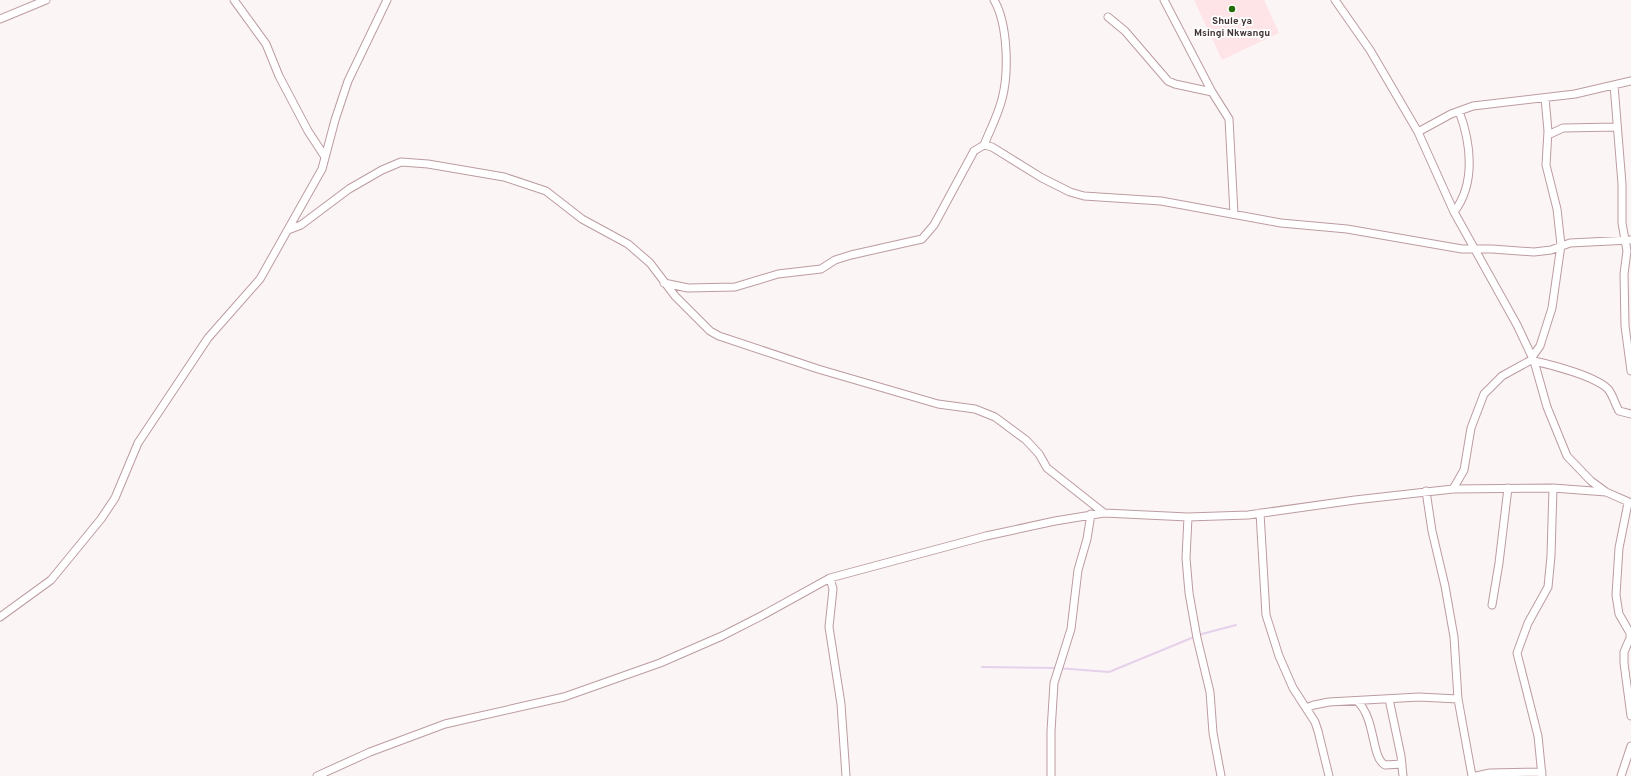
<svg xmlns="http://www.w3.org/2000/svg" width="1631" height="776" font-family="Overpass,sans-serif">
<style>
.built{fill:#fee4e6}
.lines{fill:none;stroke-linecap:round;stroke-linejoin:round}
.stream{stroke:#e6d1eb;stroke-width:2}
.minor-casing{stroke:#bc9ca0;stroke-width:9}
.minor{stroke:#fff;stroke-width:7}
.poi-dot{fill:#256c07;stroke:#fff;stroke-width:1.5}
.labels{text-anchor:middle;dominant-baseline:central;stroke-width:3.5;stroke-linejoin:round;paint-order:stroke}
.poi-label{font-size:10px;font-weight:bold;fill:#423436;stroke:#fff}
</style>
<rect width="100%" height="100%" fill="#fcf5f5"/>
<path class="built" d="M1194 0H1264L1279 33 1222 60Z"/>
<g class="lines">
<path class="stream" d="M1198 635 1236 625
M982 667 1057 668 1109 672 1194 637"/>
<g class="minor-casing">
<path id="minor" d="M234 0 266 44 279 76 308 131 325 157
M1164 0 1212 92
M1335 0 1370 50 1418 132 1454 212 1517 325 1534 361 1547 407 1567 456 1591 481 1606 492 1631 503
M1108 17 1125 31 1168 81 1175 84 1212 92 1229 119 1234 214
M0 19 46 0
M1614 85 1622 184V223L1627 251 1624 274 1625 326 1631 371
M1418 132 1451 114 1473 106 1575 94 1631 81
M1548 135 1563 128 1617 127
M984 145C990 130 998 115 1002 99 1009 73 1008 24 994 0
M1454 212C1476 183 1471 143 1459 111
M288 230 301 225 349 189 382 170 401 162 428 164 504 177 546 191 582 219 628 244 650 263 675 296 710 331 719 336 818 369 938 404 975 409 995 417 1026 440 1039 454 1047 468 1104 513
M664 283 688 288 735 287 778 274 821 269 835 260 851 255 922 239 934 225 974 151 984 145 992 147 1042 178 1070 192 1084 196 1161 201 1281 223 1347 229 1462 249H1492L1534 252 1551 250 1570 243 1631 240
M1532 357 1540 346 1552 308 1561 245 1557 209 1546 165 1548 131 1545 98
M1534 361C1552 365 1595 376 1608 389 1613 395 1615 404 1619 411L1631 414
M1453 489 1464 470 1471 428 1484 394 1502 376 1533 359
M1426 491 1432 531 1445 586 1454 637 1458 699 1472 776
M1628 503 1619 548 1616 595 1619 614 1630 633V638L1624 652V663L1631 716
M1260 513 1266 615 1279 656 1293 688 1315 722 1318 731 1329 776
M1188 517 1186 558 1189 593 1197 638 1210 692 1213 733 1221 776
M830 578 833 589 829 627 841 704 846 776
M1492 605 1499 563 1508 488
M0 617 51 580 101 519 115 498 138 443 208 338 260 279 322 169 335 120 348 81 387 0
M1389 699 1401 756 1403 776
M1357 701C1376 718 1371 758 1385 765L1402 764
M1306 708 1314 705 1329 702 1419 697 1458 699
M317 776 370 752 445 724 564 697 660 663 722 636 763 615 830 578 986 536 1055 521 1104 513 1188 517 1248 515 1355 500 1453 489 1553 488 1606 492
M1051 776V731L1054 683 1071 629 1078 570 1087 539 1091 514
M1476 776 1490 773 1542 772
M1542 776 1538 736 1517 653 1528 623 1548 587 1551 556 1553 488
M1621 776 1631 746"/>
</g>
<use href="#minor" class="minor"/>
</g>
<circle class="poi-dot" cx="1232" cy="9" r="4"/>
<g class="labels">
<g class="poi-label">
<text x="1232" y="21">Shule ya<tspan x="1232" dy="12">Msingi Nkwangu</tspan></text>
</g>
</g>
</svg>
